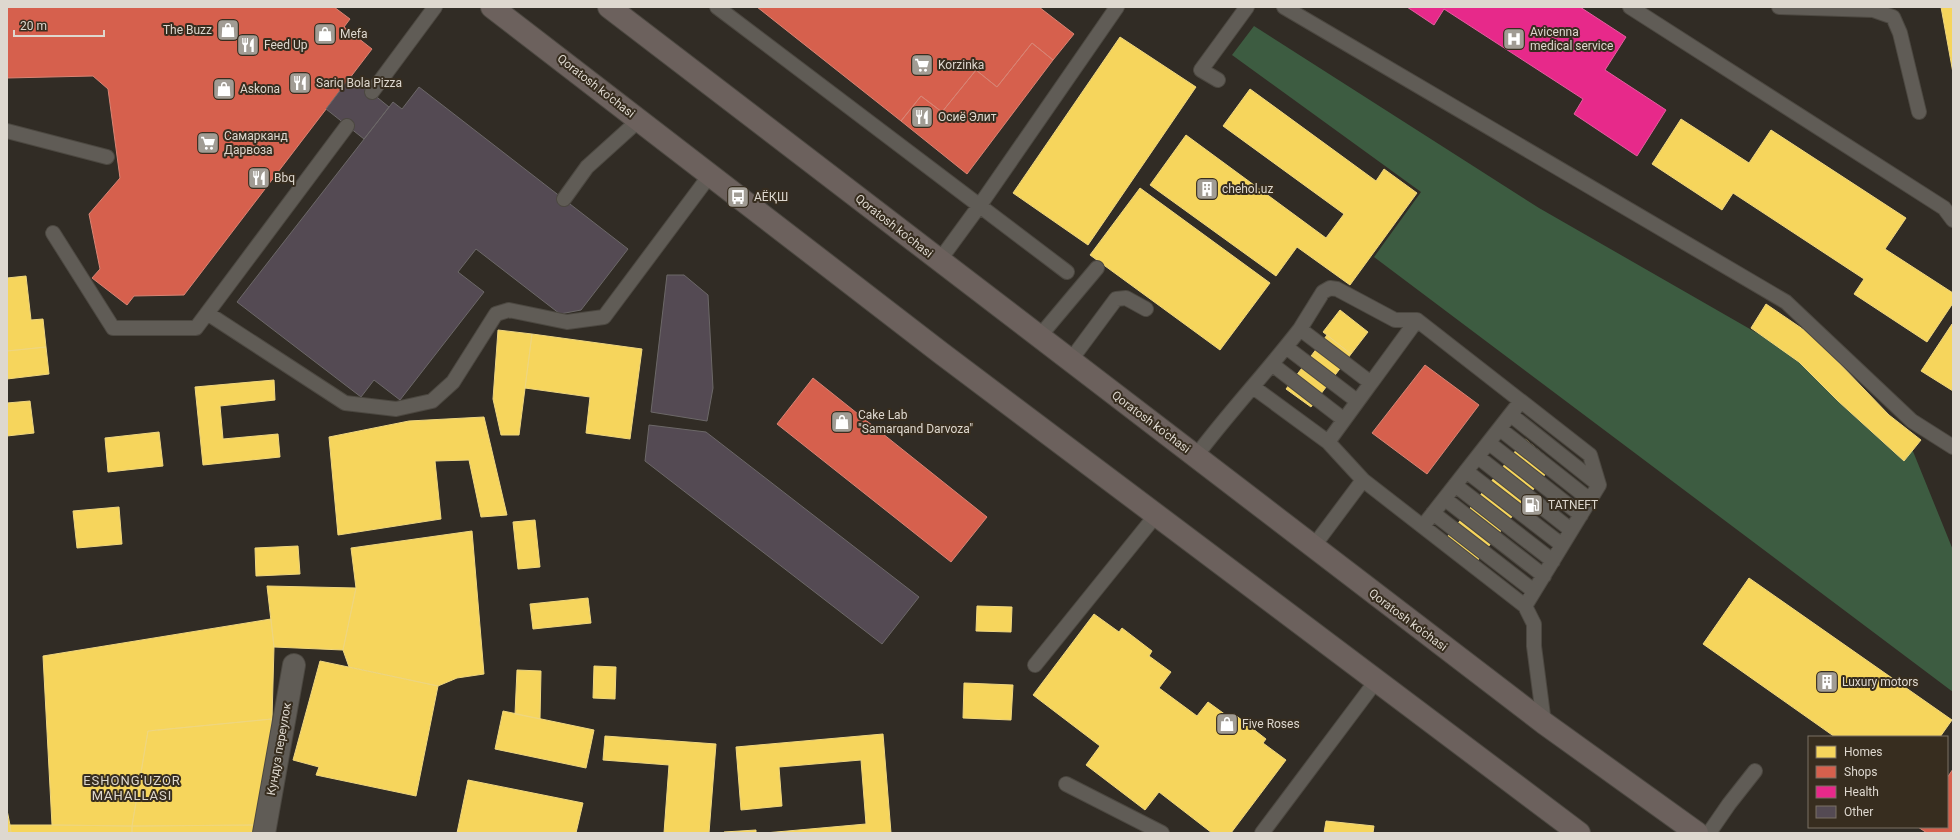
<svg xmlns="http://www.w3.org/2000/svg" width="1960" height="840" font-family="Roboto,sans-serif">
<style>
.green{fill:#3d5c41}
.homes{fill:#f6d55c;stroke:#efd67e}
.shops{fill:#d6604d;stroke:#d88474}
.health{fill:#e7298a;stroke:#e45e9f}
.building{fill:#544a53;stroke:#6c6868}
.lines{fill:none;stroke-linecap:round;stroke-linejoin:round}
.service-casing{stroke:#4c4841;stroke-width:16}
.minor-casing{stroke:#4c4841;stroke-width:24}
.primary-casing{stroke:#4c4841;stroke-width:24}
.service{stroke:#605c56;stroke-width:14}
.minor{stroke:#605c56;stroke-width:22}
.primary{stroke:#6c615d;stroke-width:22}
.labels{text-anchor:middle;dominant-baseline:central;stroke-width:4;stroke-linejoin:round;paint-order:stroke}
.poi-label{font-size:12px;fill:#ded8cf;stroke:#372d1f;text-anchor:start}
.street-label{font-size:12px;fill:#ded8cf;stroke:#372d1f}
.neighbourhood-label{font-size:13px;letter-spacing:1px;fill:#ded8cf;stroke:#372d1f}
</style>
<rect width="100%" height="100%" fill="#312c25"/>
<path class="green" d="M1254 26 1539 208 1783 348 1910 444 1953 550V692L1374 257 1421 192 1232 55Z"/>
<path class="homes" d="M1941 7H1953V73Z
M1120 37 1196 87 1088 245 1013 193Z
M1250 89 1376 181 1384 169 1417 193 1350 285 1297 247 1276 276 1150 185 1186 135 1326 238 1344 214 1223 126Z
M1681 119 1749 163 1771 130 1906 218 1885 249 1953 293V303L1927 342 1854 294 1864 279 1733 193 1722 210 1652 164Z
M1140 188 1270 283 1220 350 1090 255Z
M26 276 31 320 43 319 46 347 7 351V278Z
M1766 304 1813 336 1889 415 1921 440 1904 461 1838 401 1799 362 1751 328Z
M1340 310 1368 332 1351 354 1323 332Z
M1952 324H1953V391L1921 371Z
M498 330 532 334 519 435H501L493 399Z
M532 334 642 349 630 439 586 433 590 397 525 388Z
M1327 335 1351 354 1311 407 1286 389Z
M46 347 49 374 7 379V351Z
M274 380 275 400 220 406 223 439 278 434 280 457 203 465 195 387Z
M30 401 34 433 7 436V403Z
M484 417 507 515 481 517 469 460 435 461 441 519 338 535 329 437 409 421Z
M159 432 163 466 108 472 105 438Z
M1525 439 1554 463 1470 570 1440 546Z
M119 507 122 544 77 548 73 511Z
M535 520 540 567 518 569 513 522Z
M472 531 484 674 457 678 438 686 349 667 343 650 356 588 351 548Z
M298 546 300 574 256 576 255 548Z
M1749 578 1952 720 1940 737H1835L1703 644Z
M267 586 356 588 343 650 274 647Z
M588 598 591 623 533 629 530 604Z
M977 606 1012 607 1011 632 976 631Z
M1094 614 1119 632 1122 628 1152 651 1149 656 1171 672 1159 688 1197 716 1208 702 1230 718 1234 714 1266 739 1263 743 1286 760 1231 833H1212L1159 792 1145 810 1086 765 1100 746 1033 695Z
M271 619 274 647 272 719 148 731 132 826 52 825 43 656Z
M320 661 438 686 416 796 316 775 319 767 293 760Z
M594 666 616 667 615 699 593 698Z
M517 670 541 671 540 719 515 714Z
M964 683 1013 685 1011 720 963 718Z
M503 711 594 730 586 768 495 749Z
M272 719 262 825 132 826 148 731Z
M883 734 891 833H765L866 824 861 760 779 767 782 806 741 810 736 747Z
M605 736 716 744 709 833H664L669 765 603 760Z
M468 780 583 803 576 833H457Z
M7 810 10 825 11 833H7Z
M1326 821 1374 826 1373 833H1324Z
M10 825H52L132 826V833H11Z
M262 825 261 833H132V826Z
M756 830V833H724V832Z"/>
<path class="shops" d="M7 7H334L350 19 344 27 372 49 184 295 134 296 127 305 92 278 100 269 89 214 120 178 108 89 93 76 7 78Z
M757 7H1039L1074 34 1053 60 1032 43 997 87 976 70 942 112 921 96 901 121Z
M1032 43 1053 60 967 174 901 121 921 96 942 112 976 70 997 87Z
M1425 365 1479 405 1427 474 1372 433Z
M813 378 987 517 951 562 777 424Z
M1953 769V833H1927L1918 827H1947V778Z"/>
<path class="health" d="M1407 7H1580L1626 37 1605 70 1666 110 1637 156 1574 114 1583 99 1444 9 1434 25Z"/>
<path class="building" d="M351 76 389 107 364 139 326 109Z
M419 87 628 249 581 310 560 314 476 249 458 272 484 292 400 400 374 380 361 397 237 302 393 102 402 109Z
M667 275H684L708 295 713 388 707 421 651 412Z
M649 425 706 432 919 597 882 644 645 461Z"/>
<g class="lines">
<g class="service-casing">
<path id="service" d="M717 7 1067 272
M1284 7 1786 302 1912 421 1953 447
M1630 7 1944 208 1953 220
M1779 7 1873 10 1893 17 1900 33 1919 112
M1218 80 1201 70 1247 7
M372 92 435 7
M7 131 107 157
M564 199 587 167 639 120
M53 233 113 328H196L347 126
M939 261 980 205 1117 7
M207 313 345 403 396 409 432 401 453 382 496 314 509 310 567 322 604 317 710 175
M1300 329 1323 292 1330 288 1337 289 1395 320H1417L1590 455 1599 485 1525 606
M1039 337 1097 268
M1286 347 1357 401
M1070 361 1116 299 1126 298 1146 309
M1273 365 1343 419
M1371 383 1417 320
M1253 387 1328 442
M1511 415 1599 485
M1500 429 1590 500
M1489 443 1581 515
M1196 456C1229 412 1266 373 1300 329L1371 383 1328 442 1363 480
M1478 457 1571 530
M1466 471 1562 545
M1455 485 1553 561
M1445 499 1544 576
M1433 513 1534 591
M1423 526 1521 401
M1313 547 1363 480 1525 606 1534 624V646L1544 723
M1035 665 1156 515
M1066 784 1162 833
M1262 833 1376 681
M1709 833 1729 804 1755 771"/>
</g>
<g class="minor-casing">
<path id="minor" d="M264 833 294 665"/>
</g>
<g class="primary-casing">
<path id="primary" d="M492 7 941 353 1579 833
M609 7 1544 723 1697 833"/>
</g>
<use href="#service" class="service"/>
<use href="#minor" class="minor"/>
<use href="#primary" class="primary"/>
</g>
<defs>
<g id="shop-square" transform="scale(1.15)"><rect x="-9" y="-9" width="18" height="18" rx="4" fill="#a19c94" stroke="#372d1f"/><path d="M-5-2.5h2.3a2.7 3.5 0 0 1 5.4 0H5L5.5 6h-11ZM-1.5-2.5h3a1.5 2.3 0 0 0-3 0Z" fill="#fff"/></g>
<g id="hospital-square" transform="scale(1.15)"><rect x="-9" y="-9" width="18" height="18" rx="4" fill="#a19c94" stroke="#372d1f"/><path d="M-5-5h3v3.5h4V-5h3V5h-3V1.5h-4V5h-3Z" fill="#fff"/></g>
<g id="restaurant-square" transform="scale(1.15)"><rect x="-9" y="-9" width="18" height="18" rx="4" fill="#a19c94" stroke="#372d1f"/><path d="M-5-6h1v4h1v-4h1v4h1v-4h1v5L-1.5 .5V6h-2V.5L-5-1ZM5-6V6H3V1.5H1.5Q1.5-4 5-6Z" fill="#fff"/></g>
<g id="supermarket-square" transform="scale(1.15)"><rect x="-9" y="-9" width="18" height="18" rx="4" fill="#a19c94" stroke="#372d1f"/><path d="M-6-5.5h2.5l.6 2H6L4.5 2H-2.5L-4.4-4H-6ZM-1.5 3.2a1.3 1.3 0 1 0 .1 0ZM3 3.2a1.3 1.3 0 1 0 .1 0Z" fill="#fff"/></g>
<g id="building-square" transform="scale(1.15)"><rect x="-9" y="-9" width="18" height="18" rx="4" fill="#a19c94" stroke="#372d1f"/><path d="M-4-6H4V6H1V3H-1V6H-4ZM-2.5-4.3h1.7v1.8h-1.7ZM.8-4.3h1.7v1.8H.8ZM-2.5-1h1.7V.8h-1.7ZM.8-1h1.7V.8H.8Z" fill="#fff"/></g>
<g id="bus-square" transform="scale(1.15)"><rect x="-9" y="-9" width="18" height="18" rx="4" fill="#a19c94" stroke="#372d1f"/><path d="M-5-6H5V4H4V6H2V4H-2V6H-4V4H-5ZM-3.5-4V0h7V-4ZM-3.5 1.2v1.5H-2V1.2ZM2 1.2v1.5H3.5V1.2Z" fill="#fff"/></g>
<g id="fuel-square" transform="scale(1.15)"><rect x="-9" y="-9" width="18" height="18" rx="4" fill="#a19c94" stroke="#372d1f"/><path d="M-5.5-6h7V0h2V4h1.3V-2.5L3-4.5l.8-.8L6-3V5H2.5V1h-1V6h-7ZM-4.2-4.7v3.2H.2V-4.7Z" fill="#fff"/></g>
</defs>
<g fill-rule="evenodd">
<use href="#shop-square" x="228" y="30"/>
<use href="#shop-square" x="325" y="34"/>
<use href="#hospital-square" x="1514" y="39"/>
<use href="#restaurant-square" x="248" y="45"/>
<use href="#supermarket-square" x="922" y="65"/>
<use href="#restaurant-square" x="300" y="83"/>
<use href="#shop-square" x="224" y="89"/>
<use href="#restaurant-square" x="922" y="117"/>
<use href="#supermarket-square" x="208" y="143"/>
<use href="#restaurant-square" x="259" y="178"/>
<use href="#building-square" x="1207" y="189"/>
<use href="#bus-square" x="738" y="197"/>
<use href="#shop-square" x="842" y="422"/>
<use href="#fuel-square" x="1532" y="505"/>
<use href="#building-square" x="1827" y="682"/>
<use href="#shop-square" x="1227" y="724"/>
</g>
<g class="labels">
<g class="poi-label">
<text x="212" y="30" text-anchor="end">The Buzz</text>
<text x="1530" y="32">Avicenna<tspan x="1530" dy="14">medical service</tspan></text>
<text x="340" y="34">Mefa</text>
<text x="264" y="45">Feed Up</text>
<text x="938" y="65">Korzinka</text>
<text x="316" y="83">Sariq Bola Pizza</text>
<text x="240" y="89">Askona</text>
<text x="938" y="117">Осиё Элит</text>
<text x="224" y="136">Самарканд<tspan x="224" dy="14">Дарвоза</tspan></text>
<text x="274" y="178">Bbq</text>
<text x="1222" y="189">chehol.uz</text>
<text x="754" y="197">АЁҚШ</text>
<text x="858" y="415">Cake Lab<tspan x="858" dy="14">"Samarqand Darvoza"</tspan></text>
<text x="1548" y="505">TATNEFT</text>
<text x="1842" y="682">Luxury motors</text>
<text x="1242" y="724">Five Roses</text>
</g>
<g class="street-label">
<text transform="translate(596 86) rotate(38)">Qoratosh ko'chasi</text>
<text transform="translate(894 226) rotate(38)">Qoratosh ko'chasi</text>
<text transform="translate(1151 422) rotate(37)">Qoratosh ko'chasi</text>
<text transform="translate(1408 620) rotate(37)">Qoratosh ko'chasi</text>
<text transform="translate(279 749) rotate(-80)">Кундуз переулок</text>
</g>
<g class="neighbourhood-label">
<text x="132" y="780">ESHONG'UZOR<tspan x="132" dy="15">MAHALLASI</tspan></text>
</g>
</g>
<rect width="1960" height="840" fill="none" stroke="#ded8cf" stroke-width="16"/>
<rect x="1808" y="736" width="140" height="92" fill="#372d1f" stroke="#7a7165"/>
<rect x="1816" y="746" width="20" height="12" fill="#f6d55c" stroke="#7a7165"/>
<text x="1844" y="756" font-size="12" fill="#ded8cf">Homes</text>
<rect x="1816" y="766" width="20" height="12" fill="#d6604d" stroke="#7a7165"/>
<text x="1844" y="776" font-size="12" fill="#ded8cf">Shops</text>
<rect x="1816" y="786" width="20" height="12" fill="#e7298a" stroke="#7a7165"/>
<text x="1844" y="796" font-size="12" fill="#ded8cf">Health</text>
<rect x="1816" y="806" width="20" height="12" fill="#544a53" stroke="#7a7165"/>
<text x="1844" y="816" font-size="12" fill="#ded8cf">Other</text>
<path d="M14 30v6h90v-6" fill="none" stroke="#ded8cf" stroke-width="2"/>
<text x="20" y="30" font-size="12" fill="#ded8cf" stroke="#372d1f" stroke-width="3" paint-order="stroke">20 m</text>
</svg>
